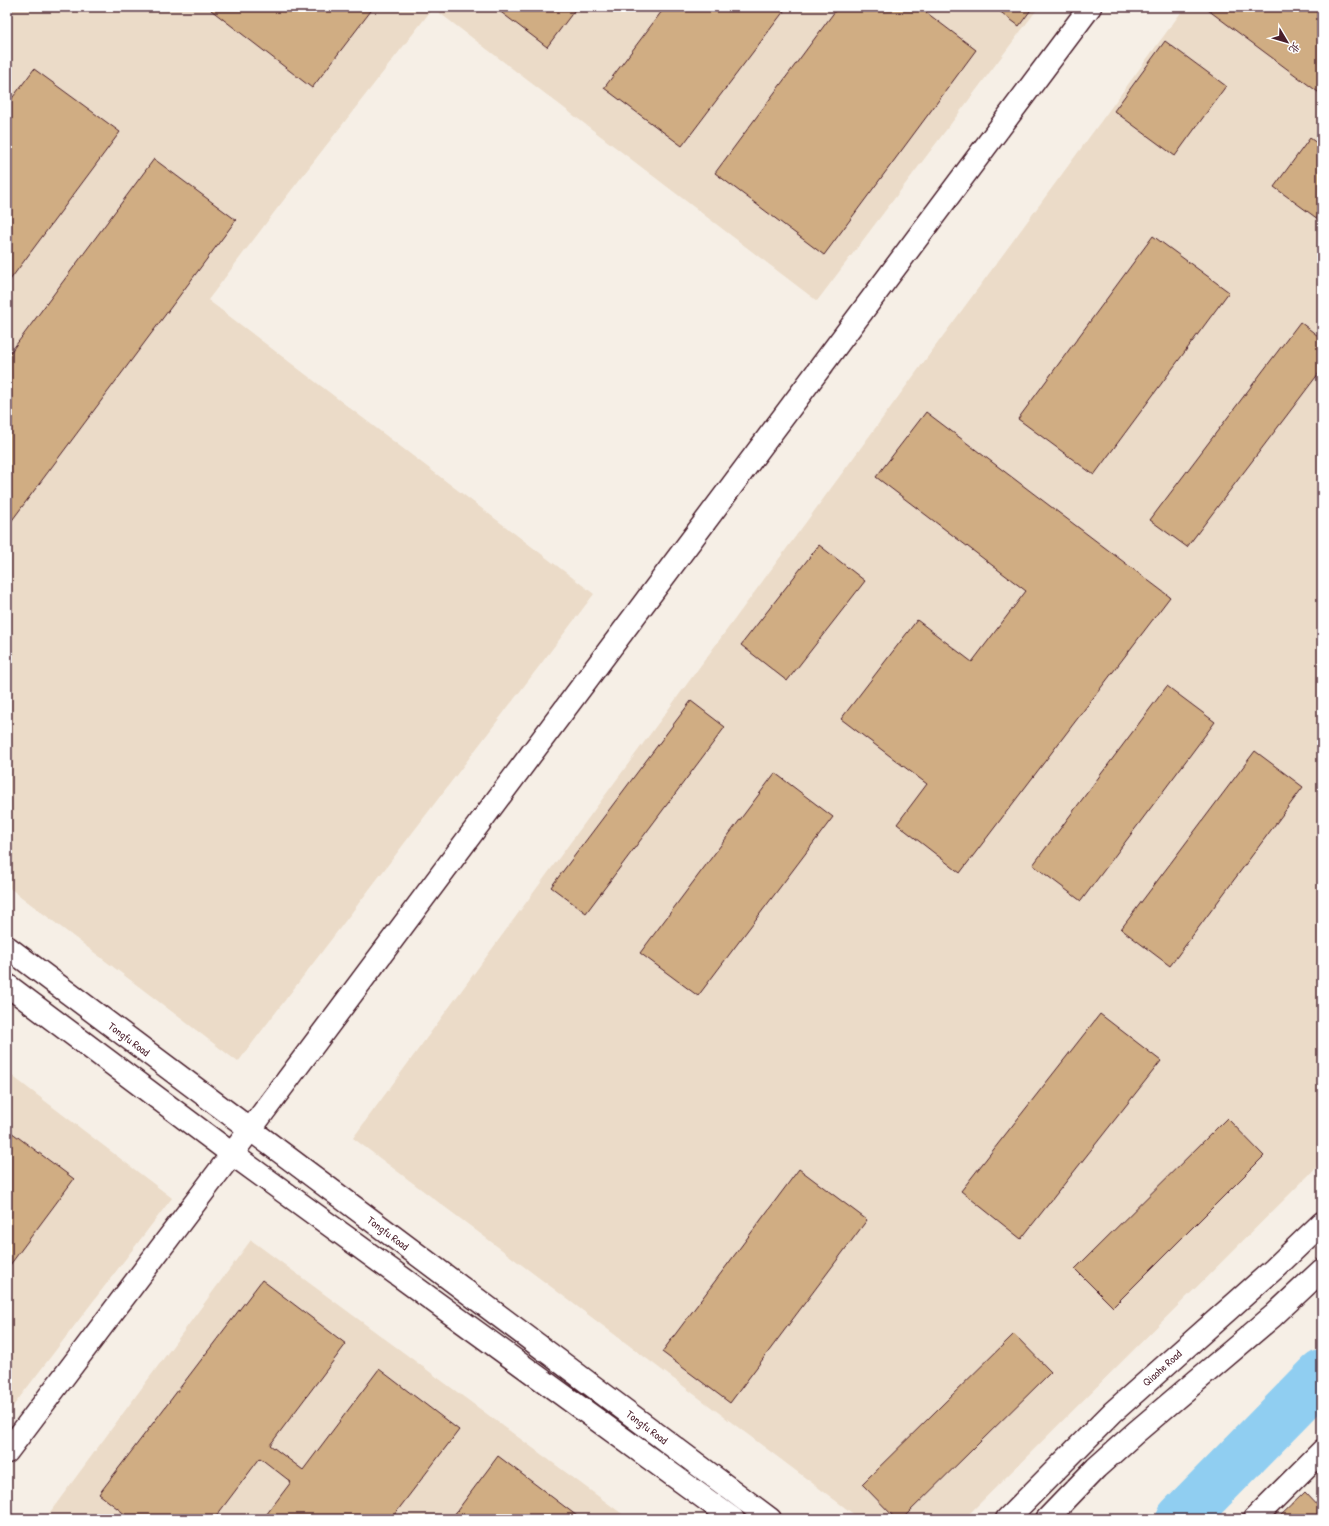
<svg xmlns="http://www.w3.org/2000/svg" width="1329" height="1526" font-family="'Patrick Hand','LXGW WenKai TC',sans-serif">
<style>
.built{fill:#ebdbc8}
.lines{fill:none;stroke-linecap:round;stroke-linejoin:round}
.river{stroke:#90cef1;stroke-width:50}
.building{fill:#d0ad83;stroke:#4a1f2b}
.minor-casing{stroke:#4a1f2b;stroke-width:25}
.major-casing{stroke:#4a1f2b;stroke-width:25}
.minor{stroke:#fff;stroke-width:22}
.major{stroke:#fff;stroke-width:22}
.labels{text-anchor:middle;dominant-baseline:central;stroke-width:3.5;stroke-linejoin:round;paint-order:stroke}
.street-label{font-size:11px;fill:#4a1f2b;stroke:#fff}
</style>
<rect width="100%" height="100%" fill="#f6efe6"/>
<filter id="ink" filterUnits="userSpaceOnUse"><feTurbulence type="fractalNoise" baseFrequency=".025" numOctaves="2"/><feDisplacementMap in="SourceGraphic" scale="8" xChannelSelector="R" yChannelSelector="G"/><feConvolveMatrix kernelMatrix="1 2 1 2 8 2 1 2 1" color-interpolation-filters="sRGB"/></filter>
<g filter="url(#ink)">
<path class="built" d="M7 7H1039L817 301 433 8 276 210 208 300 594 594 238 1062 7 886Z
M1185 7H1322V1162L964 1519H860L353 1138Z
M7 1072 172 1198 7 1414Z
M251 1240 629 1519H45Z"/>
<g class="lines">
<path class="river" d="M1181 1519 1322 1375"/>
</g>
<path class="building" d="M213 7H374L312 88 211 10Z
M494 7H577L547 47Z
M665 7H787L682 146 604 88Z
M838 7H919L976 50 824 255 715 173Z
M994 7H1033L1019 26Z
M1204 7H1322V95Z
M1165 41 1226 86 1175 156 1114 111Z
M34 69 120 132 7 284V105Z
M1310 138 1322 147V222L1274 187Z
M154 159 236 220 7 527V357Z
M1153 236 1229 292 1094 475 1018 419Z
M1300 322 1322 339V369L1187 547 1150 520Z
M926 412 1170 597 960 873 897 824 927 784 841 719 917 620 972 662 1026 591 876 477Z
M819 545 865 581 787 681 741 645Z
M1167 686 1215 722 1081 901 1033 865Z
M691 701 725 727 586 913 551 887Z
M1255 751 1303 787 1170 966 1121 929Z
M775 773 833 817 698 996 640 953Z
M1100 1014 1161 1061 1021 1239 961 1191Z
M1227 1118 1264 1156 1113 1307 1075 1269Z
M7 1129 74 1179 7 1269Z
M799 1169 867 1220 730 1403 662 1352Z
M262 1280 346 1344 270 1445 303 1470 379 1369 459 1430 391 1519H263L291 1482 260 1458 214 1519H131L99 1494Z
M1014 1334 1051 1372 902 1519H896L862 1484Z
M498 1456 577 1516 575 1519H451Z
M1305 1492 1322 1510V1519H1277Z"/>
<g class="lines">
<g class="minor-casing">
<path id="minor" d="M7 947 770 1519
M7 985 232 1154 733 1519
M7 1452 250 1130 1090 7
M1254 1519 1322 1451"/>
</g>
<g class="major-casing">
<path id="major" d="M1007 1519 1113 1412 1274 1269 1322 1223
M1047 1519 1096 1468 1135 1433 1273 1316 1322 1270"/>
</g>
<use href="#minor" class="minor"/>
<use href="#major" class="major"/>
</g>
</g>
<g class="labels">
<g class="street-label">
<text transform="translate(129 1039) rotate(37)">Tongfu Road</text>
<text transform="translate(388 1233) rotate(37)">Tongfu Road</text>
<text transform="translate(1162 1368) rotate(-42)">Qiaohe Road</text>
<text transform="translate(647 1427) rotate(37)">Tongfu Road</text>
</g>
</g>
<rect width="1329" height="1526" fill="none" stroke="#fff" stroke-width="24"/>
<rect x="12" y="12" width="1305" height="1502" fill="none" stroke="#4a1f2b" stroke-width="1.5" filter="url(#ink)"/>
<g transform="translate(1287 42) rotate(128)" stroke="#ffffff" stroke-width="3" paint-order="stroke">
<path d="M0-3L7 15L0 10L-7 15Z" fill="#4a1f2b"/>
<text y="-6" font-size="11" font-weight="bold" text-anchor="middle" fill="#4a1f2b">北</text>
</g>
</svg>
